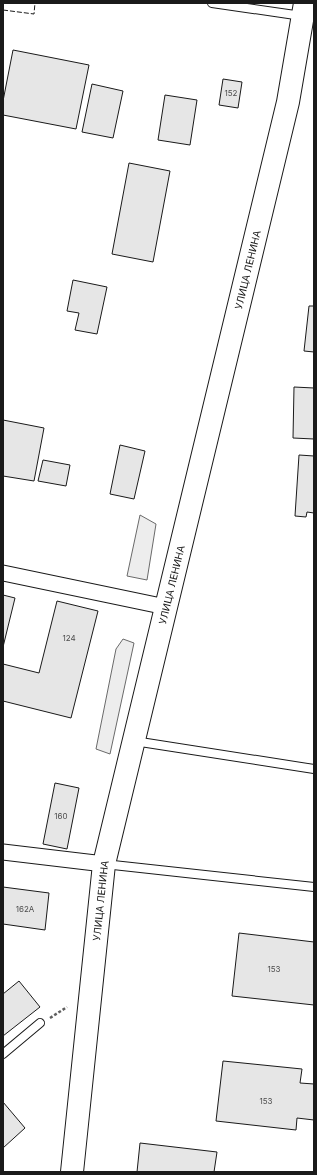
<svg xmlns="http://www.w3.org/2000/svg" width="317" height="1175" font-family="Inter,sans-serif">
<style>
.built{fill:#ededed;stroke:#6a6a6a}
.building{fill:#e6e6e6;stroke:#1a1a1a}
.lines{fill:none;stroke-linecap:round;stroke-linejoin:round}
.lane-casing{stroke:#1a1a1a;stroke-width:10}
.street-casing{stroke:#1a1a1a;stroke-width:17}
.secondary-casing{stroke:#1a1a1a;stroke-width:24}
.path{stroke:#5f5f5f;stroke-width:2.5;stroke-dasharray:3 2;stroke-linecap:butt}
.lane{stroke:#fff;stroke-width:8}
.street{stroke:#fff;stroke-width:15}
.secondary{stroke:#fff;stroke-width:22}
.fence{stroke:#1a1a1a;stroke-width:1;stroke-dasharray:5 2;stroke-linecap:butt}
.labels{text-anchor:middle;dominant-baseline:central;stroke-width:3;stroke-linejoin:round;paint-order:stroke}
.number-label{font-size:8px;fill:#4d4d4d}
.street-label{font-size:10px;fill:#1a1a1a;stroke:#fff}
</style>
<rect width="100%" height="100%" fill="#fff"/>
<path class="built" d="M140 515 156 524 147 580 127 576Z
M123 639 134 643 110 754 96 749 116 649Z"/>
<path class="building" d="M13 50 89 65 76 129 3 115V101Z
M223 79 242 82 238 108 219 105Z
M92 84 123 91 113 138 82 132Z
M165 95 197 100 190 145 158 140Z
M129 163 170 171 153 262 112 254Z
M73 280 107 287 97 334 75 330 79 313 67 311Z
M309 306H314V352L304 351Z
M294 387 314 388V439L293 438Z
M3 420 44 428 34 481 3 476Z
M120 445 145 451 134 499 110 494Z
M299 455 314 456V513L307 512 306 517 295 516Z
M43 460 70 465 66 486 38 481Z
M3 595 15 598 3 647Z
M57 601 98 611 71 718 3 701V664L39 673Z
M55 783 79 788 67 849 43 844Z
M3 887 49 893 45 930 3 924Z
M239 933 314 942V1005L232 996Z
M19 981 40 1007 3 1036V994Z
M223 1061 302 1069 300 1083 314 1084V1120L297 1118 296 1130 216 1121Z
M3 1102 25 1128 3 1148Z
M140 1143 217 1152 214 1172H137Z"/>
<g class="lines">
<g class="lane-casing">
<path id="lane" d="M212 3 302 16
M134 741 314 769
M104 864 314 887
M3 1054 40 1023"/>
</g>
<g class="street-casing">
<path id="street" d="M3 573 166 607
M3 852 104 864"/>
</g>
<g class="secondary-casing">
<g id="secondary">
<path id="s1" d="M72 1172 104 864 288 102 305 3"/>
</g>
</g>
<path class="path" d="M50 1018 67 1007"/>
<use href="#lane" class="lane"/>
<use href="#street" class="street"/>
<use href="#secondary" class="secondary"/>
<path class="fence" d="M3 10 34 14 35 3"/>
</g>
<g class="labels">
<g class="number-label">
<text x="231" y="93">152</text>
<text x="69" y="638">124</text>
<text x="61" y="816">160</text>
<text x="25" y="909">162А</text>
<text x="274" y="969">153</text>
<text x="266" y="1101">153</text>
</g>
<g class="street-label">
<text stroke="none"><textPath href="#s1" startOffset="921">УЛИЦА ЛЕНИНА</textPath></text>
<text stroke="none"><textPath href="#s1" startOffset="597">УЛИЦА ЛЕНИНА</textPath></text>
<text stroke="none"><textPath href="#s1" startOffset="273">УЛИЦА ЛЕНИНА</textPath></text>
</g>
</g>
<rect width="317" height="1175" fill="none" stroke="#1a1a1a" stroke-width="8"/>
</svg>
